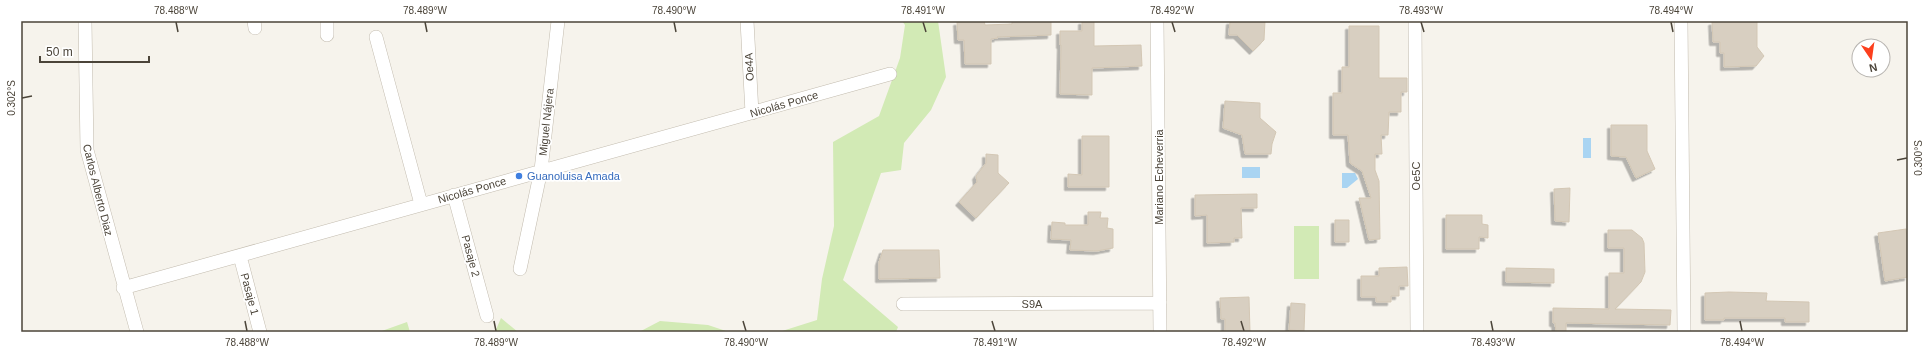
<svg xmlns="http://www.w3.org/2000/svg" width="1929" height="353" font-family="Helvetica,sans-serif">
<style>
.green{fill:#d2eab5}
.water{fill:#a9d4f2}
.building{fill:#d8cfc1;stroke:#d3c7b4;filter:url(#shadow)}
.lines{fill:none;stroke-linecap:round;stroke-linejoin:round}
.street-casing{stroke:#c2bbae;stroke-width:14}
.street{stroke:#fff;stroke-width:13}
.ticks{fill:none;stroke:#4b4439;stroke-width:1.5}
.shop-dot{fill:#3f7fe0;stroke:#fff;stroke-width:1.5}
.labels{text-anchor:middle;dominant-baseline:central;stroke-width:3.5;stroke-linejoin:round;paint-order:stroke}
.street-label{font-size:11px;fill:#4b4439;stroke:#fff}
.shop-label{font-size:11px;fill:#366cbe;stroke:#fff;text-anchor:start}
.neatline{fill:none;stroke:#4b4439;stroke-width:1.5}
.ticks-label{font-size:10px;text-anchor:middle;fill:#4b4439}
</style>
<defs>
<filter id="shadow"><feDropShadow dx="-3.5" dy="3.5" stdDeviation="0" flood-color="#0004"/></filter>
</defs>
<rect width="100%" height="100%" fill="#f6f3ec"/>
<path class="green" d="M902 21H938L946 77 931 110 904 143 901 170 881 173 843 280 898 327 896 332H779L817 320 822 279 834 226 833 142 879 116 900 58 905 25Z
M1294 226H1319V279H1294Z
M501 318 518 332H495Z
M660 321 708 325 729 332H639Z
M407 322 410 332H379Z"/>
<path class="water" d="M1591 138V158H1583V138Z
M1242 167H1260V178H1242Z
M1342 173H1355L1358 179 1347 188H1342Z"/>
<path class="building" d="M984 21 985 25 1012 24V21H1051V35L997 37 998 38 991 39V64H965L964 40H958L957 22Z
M1082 21H1094V46L1141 45 1142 66 1092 68V95L1060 94 1061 45H1060V31H1082Z
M1230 21H1265L1264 40 1253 51 1237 35H1229Z
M1724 21H1757V47L1764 56 1756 66 1724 67V53H1720V42H1713L1712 22Z
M1349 26H1379V78H1407V92H1401V112H1389L1388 135H1381L1382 154H1375V170L1379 181 1380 239 1369 240 1359 198H1371L1362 171 1350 163 1348 135H1333V93H1342V67H1349Z
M1225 101 1260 103V118L1276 132 1272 144 1271 154H1245L1242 135 1223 128Z
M1611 125H1647V151L1655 169 1636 178 1626 157 1611 156Z
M1082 136H1109V187H1068V174L1082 175Z
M986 154 998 155V173L1009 183 976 218 959 202 977 182 976 176 986 163Z
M1570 188 1569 222 1555 221 1554 189Z
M1257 194V208H1241L1242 238H1234V242L1207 243V215L1195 216V195Z
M1088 212H1101L1100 218H1108L1107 228 1113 229V248L1097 251 1070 250 1071 240 1051 239 1052 222 1065 223V225H1088Z
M1446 215H1482V224L1488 225V238L1479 237V249H1446Z
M1335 220H1349V242H1335Z
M1906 229 1908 246V277L1885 281 1878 233Z
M1608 230H1632L1642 238 1644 243 1645 272 1641 282 1615 309 1671 310 1670 325 1566 323V332H1556L1555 323H1553V308L1609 309V273H1624V248H1608Z
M883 250H939L940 278 879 279V262Z
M1407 267 1408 286H1399V296H1391V302H1376V297H1361V276H1379V268Z
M1506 268 1554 269V283L1506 282Z
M1729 292 1767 293 1766 301 1809 302V322H1785V318H1724V320H1705V293Z
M1249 297 1250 332H1225V319H1221L1220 298Z
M1291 303 1305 304 1304 331 1289 330Z"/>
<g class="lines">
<g class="street-casing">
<path id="street" d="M85 21 87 150 137 332
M254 21 255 28
M747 21 752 113
M1157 21 1160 332
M1415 21 1417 332
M1681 21 1684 332
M327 35V21
M376 37 421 204
M454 195 487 316
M240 256 260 332
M520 269 541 170 558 21
M123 288 890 74
M903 304 1160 303"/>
</g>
<use href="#street" class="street"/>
</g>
<path class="ticks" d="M176 22 178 32M425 22 427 32M674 22 676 32M923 22 926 32M1172 22 1175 32M1421 22 1424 32M1671 22 1673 32M22 98 32 96M1897 160 1907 158M245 321 247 331M494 321 496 331M743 321 746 331M992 321 995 331M1241 321 1244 331M1491 321 1493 331M1740 321 1742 331"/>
<circle class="shop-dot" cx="519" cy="176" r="4"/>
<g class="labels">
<g class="street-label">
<text transform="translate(749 67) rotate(-93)">Oe4A</text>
<text transform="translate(784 104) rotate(-16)">Nicolás Ponce</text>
<text transform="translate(546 122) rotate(-84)">Miguel Nájera</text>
<text transform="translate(1416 176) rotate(-90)">Oe5C</text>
<text transform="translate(1159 177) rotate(-90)">Mariano Echeverria</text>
<text transform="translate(98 190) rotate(76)">Carlos Alberto Diaz</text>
<text transform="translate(472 190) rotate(-16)">Nicolás Ponce</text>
<text transform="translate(471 256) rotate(75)">Pasaje 2</text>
<text transform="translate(250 294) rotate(75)">Pasaje 1</text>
<text x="1032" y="304">S9A</text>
</g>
<g class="shop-label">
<text x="527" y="176">Guanoluisa Amada</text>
</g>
</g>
<rect width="1929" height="353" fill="none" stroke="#ffffff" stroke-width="44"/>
<g transform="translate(1871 58) rotate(167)"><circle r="19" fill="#ffffff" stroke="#b7b4b0"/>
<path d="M0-3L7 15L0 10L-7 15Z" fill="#fc3f1d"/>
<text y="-6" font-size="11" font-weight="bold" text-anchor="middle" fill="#4b4439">N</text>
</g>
<path d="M40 56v6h109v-6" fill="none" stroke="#4b4439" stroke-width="2"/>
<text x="46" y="56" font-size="12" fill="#4b4439" stroke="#ffffff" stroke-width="3" paint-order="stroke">50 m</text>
<rect x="22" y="22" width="1885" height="309" class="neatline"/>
<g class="ticks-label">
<text x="176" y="14">78.488°W</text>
<text x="425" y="14">78.489°W</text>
<text x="674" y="14">78.490°W</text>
<text x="923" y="14">78.491°W</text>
<text x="1172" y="14">78.492°W</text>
<text x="1421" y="14">78.493°W</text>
<text x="1671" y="14">78.494°W</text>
<text transform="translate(11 98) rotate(-90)" y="4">0.302°S</text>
<text transform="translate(1918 158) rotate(-90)" y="4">0.300°S</text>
<text x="247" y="346">78.488°W</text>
<text x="496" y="346">78.489°W</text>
<text x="746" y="346">78.490°W</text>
<text x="995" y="346">78.491°W</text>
<text x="1244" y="346">78.492°W</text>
<text x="1493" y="346">78.493°W</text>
<text x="1742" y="346">78.494°W</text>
</g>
</svg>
